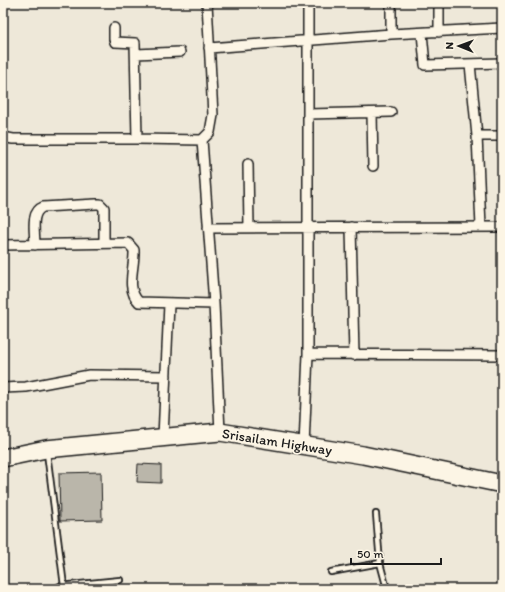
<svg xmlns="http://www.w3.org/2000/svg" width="505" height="592" font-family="Itim,sans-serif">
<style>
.building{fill:#bab6aa;stroke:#1c1c1c}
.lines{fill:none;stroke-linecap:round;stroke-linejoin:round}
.lane-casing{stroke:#1c1c1c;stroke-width:8}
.street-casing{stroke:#1c1c1c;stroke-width:12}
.highway-casing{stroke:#1c1c1c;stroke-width:20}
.lane{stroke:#fcf5e5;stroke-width:4.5}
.street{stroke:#fcf5e5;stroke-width:9}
.highway{stroke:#fcf5e5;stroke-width:17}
.labels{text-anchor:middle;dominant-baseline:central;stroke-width:3.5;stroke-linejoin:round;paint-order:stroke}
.street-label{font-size:14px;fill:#1c1c1c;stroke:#fcf5e5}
</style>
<rect width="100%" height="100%" fill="#eee8d9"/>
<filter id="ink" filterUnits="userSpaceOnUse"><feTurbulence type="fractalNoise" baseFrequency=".025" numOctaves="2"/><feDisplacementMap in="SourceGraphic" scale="8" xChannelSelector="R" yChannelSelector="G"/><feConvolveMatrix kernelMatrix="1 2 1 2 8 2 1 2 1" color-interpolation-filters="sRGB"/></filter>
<g filter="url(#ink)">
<path class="building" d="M138 464 161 465V483L137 482Z
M101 472 102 520 60 521 59 473Z"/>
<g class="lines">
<g class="lane-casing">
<path id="lane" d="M47 453 64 586
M376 514 380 563 387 589
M331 572 380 563
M55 589 60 586 120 580"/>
</g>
<g class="street-casing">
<path id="street" d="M207 3 213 115 210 132 202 140 214 304 220 432
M114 28V39L115 42 135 43 137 139 202 140
M439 32V3
M422 33 425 65 502 63
M391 34V3
M209 48 391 34 502 28
M136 54 180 52
M470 64 477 136 481 227
M372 113 373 166
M308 114 391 112
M477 136H502
M3 137 13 139H137
M248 164 249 228
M351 227 354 355
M208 228 502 227
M3 245 128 243 134 250C135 267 125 289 139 302L214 304
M35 245C35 232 30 212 43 207L96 204H100L104 208V243
M308 354 502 355
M3 388 26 387 89 375 166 376
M163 437 169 304
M304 446 308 354V3"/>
</g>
<g class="highway-casing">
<path id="highway" d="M3 458 46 449 220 432 363 455 502 484"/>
</g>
<use href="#lane" class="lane"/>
<use href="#street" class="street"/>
<use href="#highway" class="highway"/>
</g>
</g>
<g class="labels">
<g class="street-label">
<text transform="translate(277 442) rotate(9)">Srisailam Highway</text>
</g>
</g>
<rect width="505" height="592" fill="none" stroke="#fcf5e5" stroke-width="16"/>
<rect x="8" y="8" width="489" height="576" fill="none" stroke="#1c1c1c" stroke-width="1.5" filter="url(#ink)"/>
<g transform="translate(459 46) rotate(271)" stroke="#fcf5e5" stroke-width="3" paint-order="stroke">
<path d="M0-3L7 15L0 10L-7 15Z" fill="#1c1c1c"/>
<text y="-6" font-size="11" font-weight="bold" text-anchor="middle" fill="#1c1c1c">N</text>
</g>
<path d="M351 558v6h90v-6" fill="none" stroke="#1c1c1c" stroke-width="2"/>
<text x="357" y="558" font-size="12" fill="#1c1c1c" stroke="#fcf5e5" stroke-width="3" paint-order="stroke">50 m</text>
</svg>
